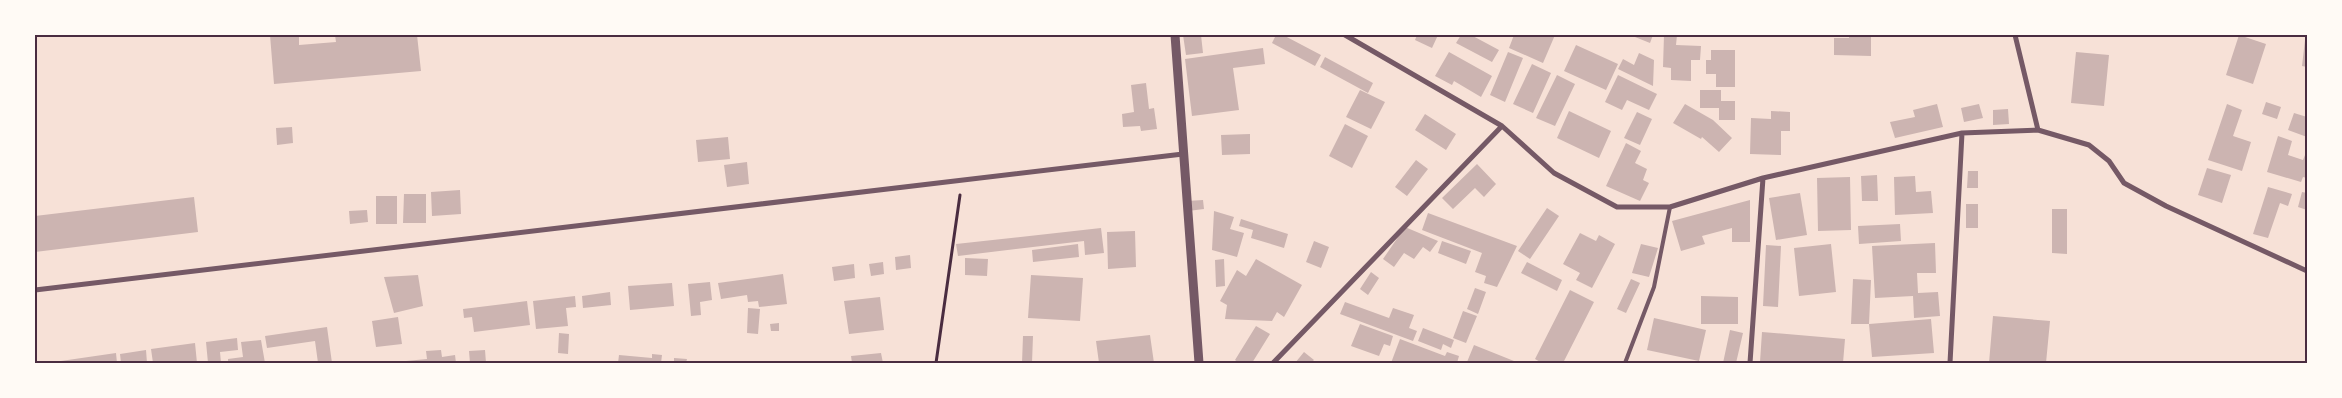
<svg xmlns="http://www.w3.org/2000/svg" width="2342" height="398" font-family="Montserrat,sans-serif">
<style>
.building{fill:#ccb4b1}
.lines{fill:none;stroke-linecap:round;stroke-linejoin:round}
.path{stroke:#4a2c40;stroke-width:3}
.service{stroke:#755966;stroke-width:4}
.minor{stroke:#755966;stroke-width:5}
.tertiary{stroke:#755966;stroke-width:9}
.neatline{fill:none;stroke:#4a2c40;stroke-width:2}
</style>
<rect width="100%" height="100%" fill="#f7e1d7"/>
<path class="building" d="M270 35H299V45L336 42 335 35H417L421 71 274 84Z
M1183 35H1201L1203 53 1186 55Z
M1276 35H1283L1321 55 1315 66 1272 43Z
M1417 35H1438L1432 48 1415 40Z
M1461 35H1471L1499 50 1492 62 1456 43Z
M1514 35H1555L1543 63 1509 48Z
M1630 35H1653L1650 43Z
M1664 35H1677L1676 45 1701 46 1700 60H1691V81L1671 80V68L1663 67Z
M1849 35H1871V56L1834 55V38H1849Z
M2239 35 2266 44 2253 84 2226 75Z
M2305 40 2307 41V67L2302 66Z
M1576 45 1618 64 1606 90 1564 71Z
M1263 48 1265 64 1233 68 1239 110 1192 116 1185 59Z
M1711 50H1735V87H1716V74H1706V60H1711Z
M1449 52 1492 76 1481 97 1454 81 1452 85 1435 76Z
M1508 52 1523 58 1505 102 1490 95Z
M2076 52 2109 55 2104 106 2071 103Z
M1639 53 1654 60 1653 86 1618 69 1623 59 1634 65Z
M1325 57 1373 83 1368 93 1320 67Z
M1532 64 1551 73 1533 113 1513 104Z
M1557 75 1575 84 1555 126 1536 118Z
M1618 75 1657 94 1649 110 1627 100 1622 110 1605 102Z
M1146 83 1149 109 1154 108 1157 129 1141 131 1140 126 1123 127 1122 114 1134 112 1131 85Z
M1360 90 1385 102 1371 129 1346 117Z
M1700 90H1721V101H1735V120H1719V108H1700Z
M2266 102 2281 107 2277 119 2262 114Z
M1685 104 1713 120 1732 138 1719 152 1702 137 1701 139 1673 123Z
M1937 104 1943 127 1895 138 1890 122 1915 117 1913 110Z
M1979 104 1983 118 1964 122 1961 108Z
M2227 104 2242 110 2233 136 2251 142 2242 171 2208 160Z
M2008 109 2009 124 1993 125V110Z
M1569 111 1611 131 1599 158 1557 138Z
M1771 111 1790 112V131H1781V155L1750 154 1751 118 1771 119Z
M1637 112 1652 119 1640 145 1624 138Z
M2294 113 2307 117V137L2288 130Z
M1425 114 1456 134 1446 150 1415 130Z
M1345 124 1368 136 1352 168 1329 156Z
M292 127 293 143 277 145 276 128Z
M1250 134V154L1222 155 1221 135Z
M2278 136 2292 141 2288 155 2303 160 2307 150V178L2303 177 2301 182 2267 172Z
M728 137 730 159 698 162 696 140Z
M1626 143 1641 151 1635 163 1647 169 1643 180 1649 183 1640 201 1606 186Z
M1416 160 1428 169 1407 196 1395 187Z
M747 162 749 184 727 187 724 165Z
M1477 164 1496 184 1484 197 1475 188 1453 209 1442 198Z
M2207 168 2231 175 2222 203 2198 195Z
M1968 171H1978V188H1967Z
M1877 175 1878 201H1862L1861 176Z
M1915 176 1916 192 1931 191 1933 213 1895 215 1894 177Z
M1850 177 1851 230 1818 231 1817 178Z
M2268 187 2292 194 2288 206 2280 203 2268 238 2253 234Z
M460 190 461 214 432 216 431 192Z
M2302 192 2307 193V210L2298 207Z
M1800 193 1807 235 1776 240 1769 198Z
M404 194H426V223H403Z
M376 196H397V224H376Z
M194 197 198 232 35 252V216Z
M1203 200 1204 209 1188 211 1187 201Z
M1750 200V242H1732V228L1702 236 1705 244 1681 251 1672 221Z
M1966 204H1978V228H1966Z
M1547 208 1559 216 1530 259 1518 251Z
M2052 209H2067V254L2052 253Z
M367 210 368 222 350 224 349 211Z
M1214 211 1234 217 1230 229 1244 233 1237 257 1212 250Z
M1428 213 1517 246 1497 287 1484 283 1486 276 1475 272 1482 253 1422 230Z
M1241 219 1288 234 1284 248 1251 238 1253 230 1239 226Z
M1900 224 1901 241 1859 244 1858 226Z
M1405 227 1438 241 1430 252 1423 247 1414 259 1404 253 1394 267 1383 259Z
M1101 228 1104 253 1085 255 1084 241 958 256 956 244Z
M1135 231 1136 267 1108 269 1107 232Z
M1580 233 1596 241 1599 235 1615 244 1592 288 1576 280 1580 273 1563 264Z
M1314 241 1329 247 1321 268 1306 262Z
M1442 241 1471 251 1466 264 1438 253Z
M1935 243 1936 273H1917L1918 293 1938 292 1940 316 1914 318 1913 296 1875 298 1872 246Z
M1078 244 1079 257 1033 262 1032 250Z
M1641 244 1658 248 1649 277 1632 273Z
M1831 244 1836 292 1799 296 1794 248Z
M1766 245 1781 246 1778 307 1763 306Z
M910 255 911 268 896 270 895 257Z
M965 258 988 259 987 276 965 275Z
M1224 259 1225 286 1216 287 1215 260Z
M1256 259 1302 285 1284 317 1277 312 1272 321 1225 319 1227 305 1220 301 1237 270 1246 276Z
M883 262 884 274 871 276 869 264Z
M1527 262 1562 280 1557 291 1521 273Z
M854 264 855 278 834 281 832 267Z
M1371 272 1379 278 1368 295 1360 289Z
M783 274 787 304 759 307 758 301 748 302 747 295 721 299 718 283Z
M418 275 423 306 394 313 384 277Z
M1031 275 1083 278 1080 321 1028 318Z
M1631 279 1640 283 1626 313 1617 309Z
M1853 279 1871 280 1869 324H1851Z
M710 282 712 300 700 302 701 315 691 316 688 284Z
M672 283 674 306 630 310 628 286Z
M1475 288 1486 292 1478 314 1467 309Z
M1570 290 1594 302 1563 363H1542L1535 359Z
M610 292 611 305 583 308 582 296Z
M575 296 576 307 566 308 568 326 536 329 533 301Z
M1701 296 1738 297V324H1701Z
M880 297 884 330 849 334 844 301Z
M527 301 530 325 474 332 472 317 464 318 463 309Z
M1345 302 1389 318 1393 308 1414 315 1409 328 1417 331 1413 341 1340 314Z
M748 308 760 309 758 334 747 333Z
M1463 311 1477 316 1466 343 1453 338Z
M1993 316 2050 321 2046 363H1989Z
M398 317 402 344 376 347 372 321Z
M1654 318 1706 330 1699 361 1647 350Z
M1931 319 1934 353 1872 357 1869 324Z
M779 323V331H771L770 324Z
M1360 324 1393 336 1390 346 1384 344 1379 356 1351 346Z
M1256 326 1270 334 1252 363H1239L1235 360Z
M327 327 332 363H318L315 341 267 348 265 336Z
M1423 328 1454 340 1451 348 1443 344 1441 350 1418 341Z
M1730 330 1743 333 1736 363H1723Z
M1762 332 1845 339 1843 363 1760 362Z
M559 333 569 334 568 354 558 353Z
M1150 335 1154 363H1099L1096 341Z
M1023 336H1033L1032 363H1022Z
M237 338 238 350 220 352 221 363H208L206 342Z
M1400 339 1445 356 1447 352 1459 356 1457 363H1391Z
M261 340 265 363H228V359L243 357 241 342Z
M195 343 197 363H153L151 349Z
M1474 345 1519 363H1470L1467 362Z
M146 350 147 363H121L120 354Z
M441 350 442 357 455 355 456 363H406V361L427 359 426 351Z
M485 350 486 363H470L469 351Z
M1304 352 1314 360 1311 363H1295Z
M116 353 117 363H54V362Z
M881 353 883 363H852L851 356Z
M652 354 662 355 661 363H618L619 355 652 358Z
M674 358 687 359 686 363H674Z"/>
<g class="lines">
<path class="path" d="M936 363 960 195"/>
<path class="service" d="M1625 363 1654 287 1670 207"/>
<path class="minor" d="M1345 35 1502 126 1554 173 1617 207H1670L1763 178 1962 133 2038 130 2089 145 2109 161 2124 183 2166 206 2307 271
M2015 35 2038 130
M35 290 1183 154
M1273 363 1502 126
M1750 363 1763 178
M1950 363 1962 133"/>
<path class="tertiary" d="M1175 35 1199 363"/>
</g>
<rect width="2342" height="398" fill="none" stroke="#fffaf5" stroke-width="72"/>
<rect x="36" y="36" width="2270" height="326" class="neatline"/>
</svg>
